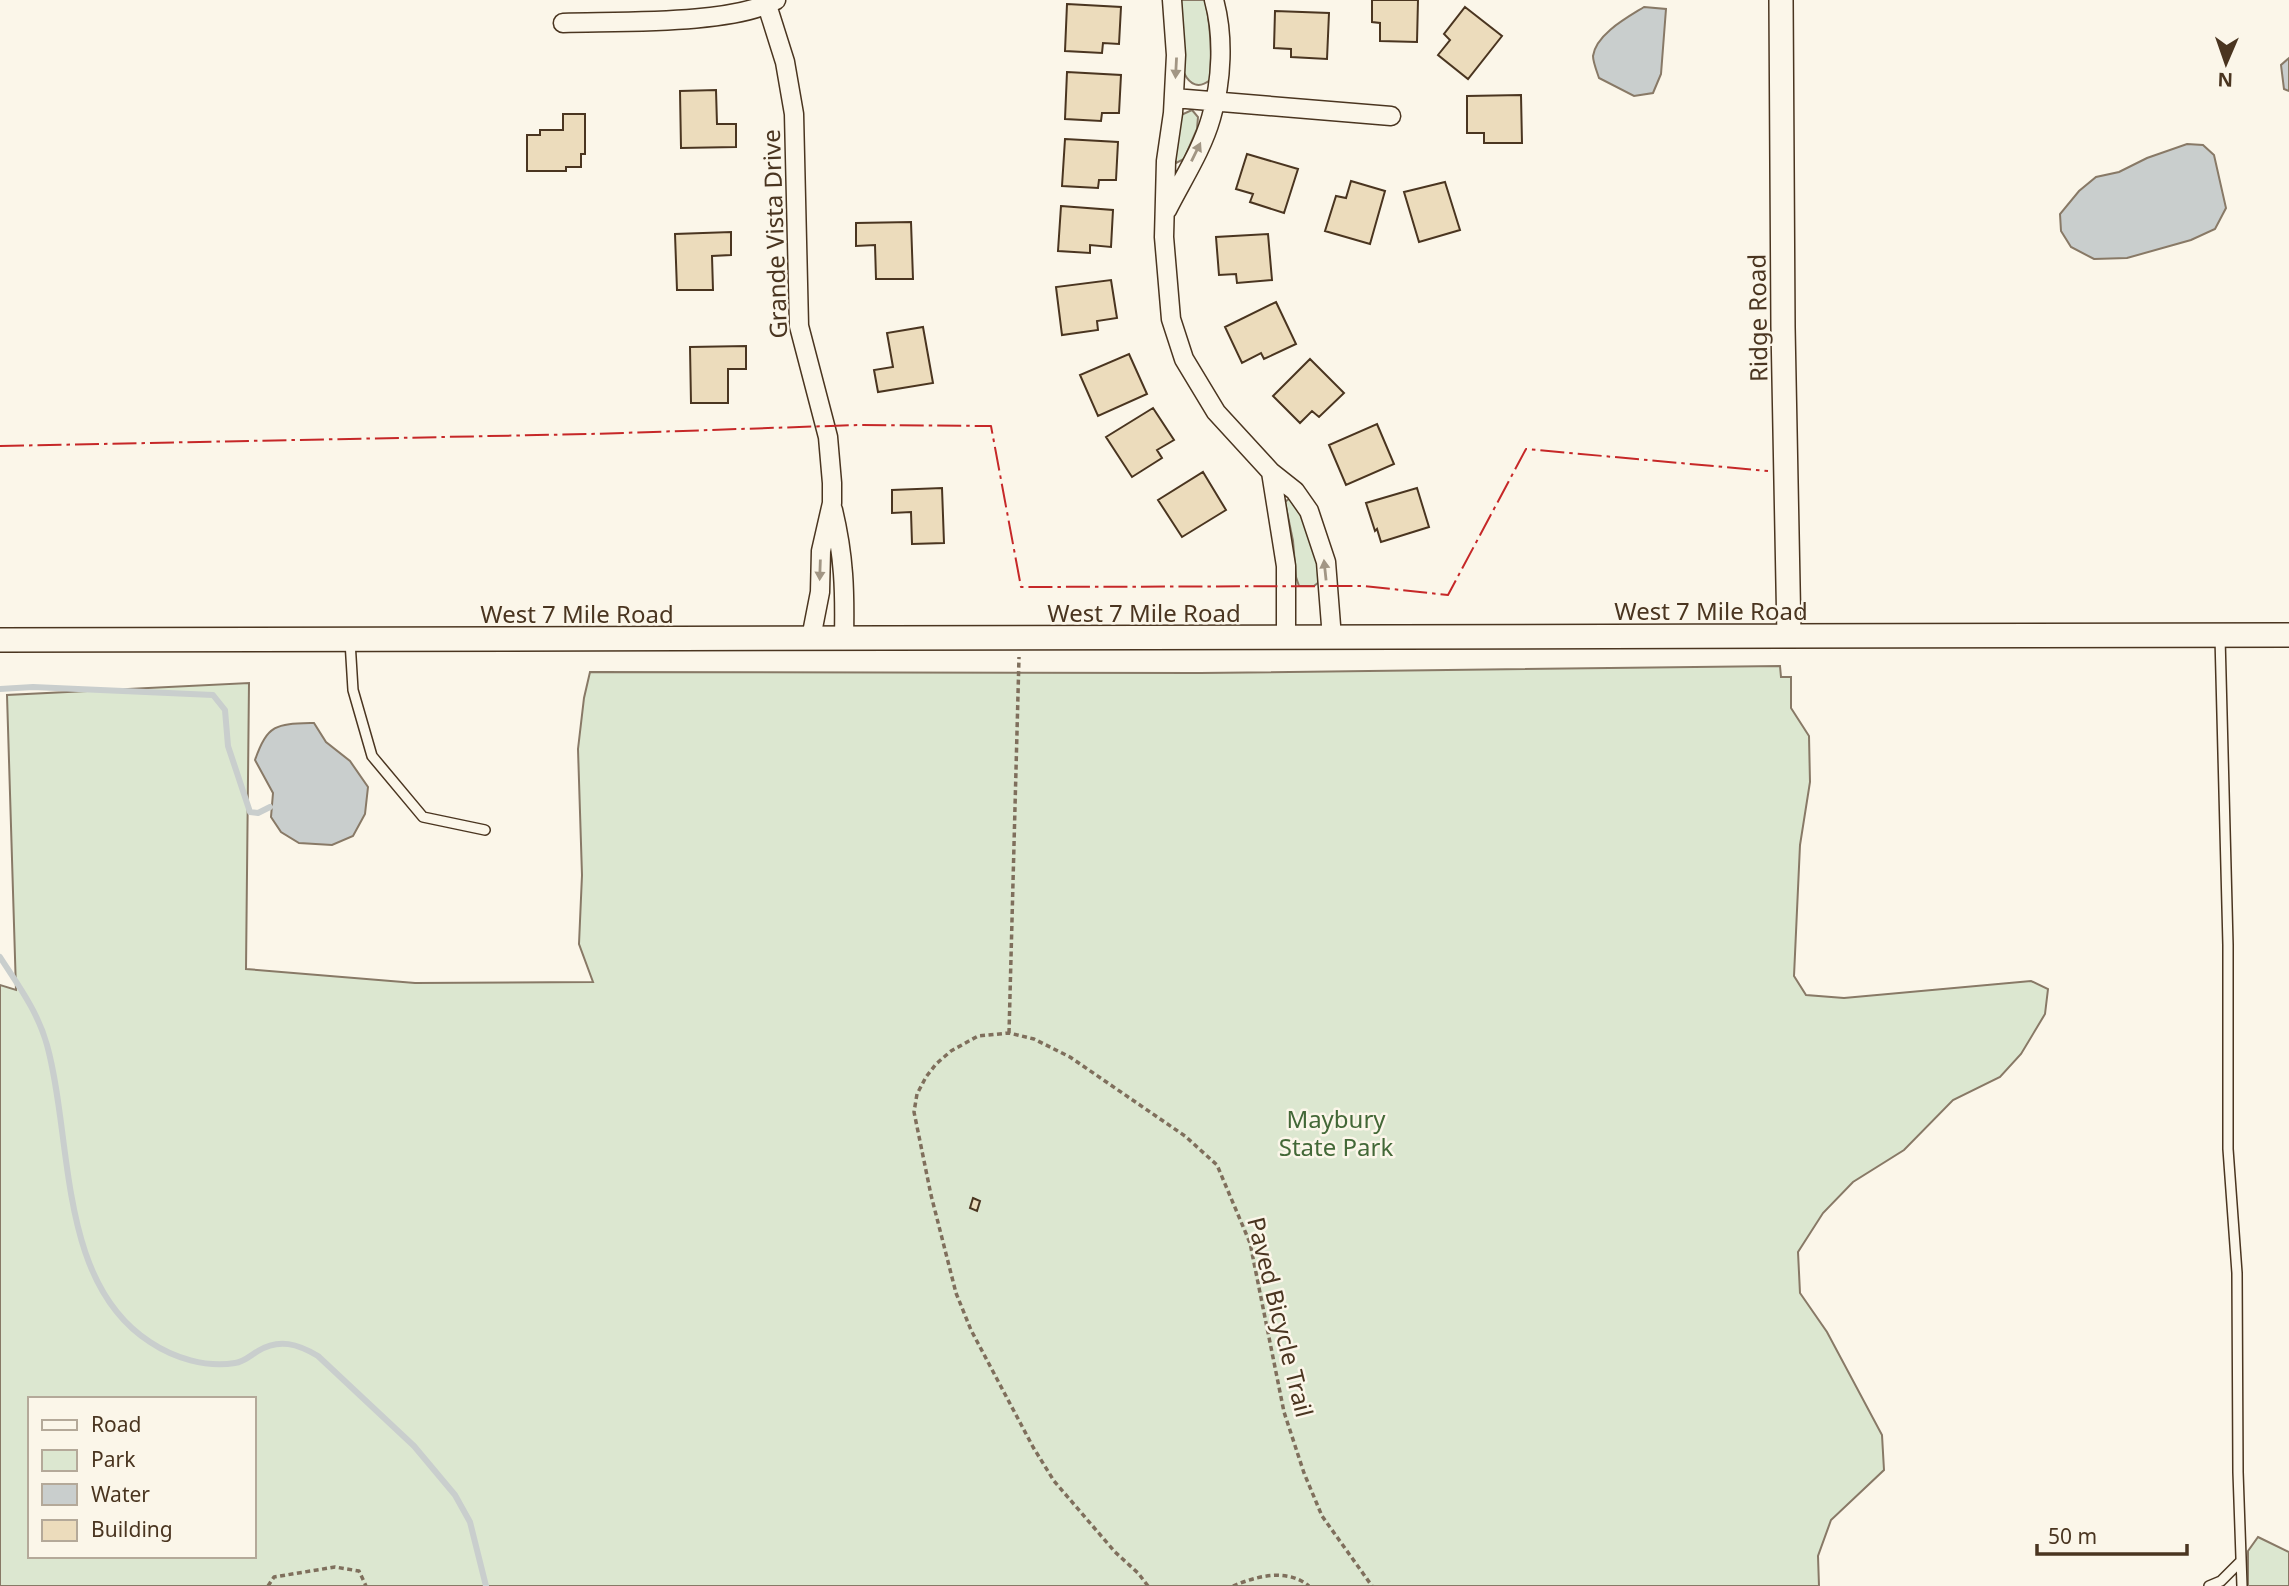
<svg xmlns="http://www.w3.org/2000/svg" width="2289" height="1586" font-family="'Noto Sans',sans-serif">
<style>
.green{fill:#dce7d0;stroke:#887966;stroke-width:2;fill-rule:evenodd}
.water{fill:#c9cecd;stroke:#887966;stroke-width:2}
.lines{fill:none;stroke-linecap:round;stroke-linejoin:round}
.stream{stroke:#c9cecd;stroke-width:6}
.building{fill:#ecdcbc;stroke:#4a3520;stroke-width:2}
.service-casing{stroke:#4a3520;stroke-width:12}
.minor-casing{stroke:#4a3520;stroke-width:21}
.tertiary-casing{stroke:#4a3520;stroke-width:26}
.path{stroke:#7f6f5c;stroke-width:3.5;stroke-dasharray:5 3.5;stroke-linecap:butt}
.service{stroke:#fbf6e9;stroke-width:9}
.minor{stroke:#fbf6e9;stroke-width:18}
.tertiary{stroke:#fbf6e9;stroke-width:23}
.power{stroke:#c62828;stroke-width:2;stroke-dasharray:24 5 3.5 5;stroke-linecap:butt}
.oneway{fill:#a29684}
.labels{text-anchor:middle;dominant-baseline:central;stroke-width:5;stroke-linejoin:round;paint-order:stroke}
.street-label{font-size:24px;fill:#4a3520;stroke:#fbf6e9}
.park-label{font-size:24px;fill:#436837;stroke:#fbf6e9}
</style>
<rect width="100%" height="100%" fill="#fbf6e9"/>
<path class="green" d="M1181 0H1205C1211 27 1212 53 1210 80 1199 89 1190 85 1184 73Z
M1192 110 1198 117 1197 129 1184 159 1176 163 1175 159 1181 115Z
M1290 498C1306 520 1320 555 1319 582L1314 586H1299L1296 577 1293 541 1285 502Z
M1780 666 1781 677H1791V708L1809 736 1810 782 1800 845 1794 976 1806 995 1844 998 2031 981 2048 989 2045 1014 2021 1054 2000 1077 1953 1100 1904 1150 1853 1182 1823 1213 1798 1252 1800 1293 1827 1332 1882 1435 1884 1470 1831 1520 1818 1556 1819 1586H0V985L16 990 7 695 249 683 246 969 415 983 593 982 579 944 582 875 578 749 584 698 590 672 1200 673ZM30 1399H254V1556H30Z
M2258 1537 2289 1552V1586H2248V1551Z"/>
<path class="water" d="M1644 7 1666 9 1661 74 1653 93 1634 96 1599 78C1597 72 1593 62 1593 56 1596 34 1628 17 1644 7Z
M2289 58V91L2284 89 2281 65Z
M2187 144 2203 145 2214 155 2226 208 2215 229 2191 240 2127 258 2094 259 2071 247 2061 231 2060 214 2079 191 2096 177 2119 172 2147 158Z
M314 723 326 742 350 761 368 787 365 814 353 836 332 845 299 843 281 832 271 817 273 793 255 760C268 723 277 724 314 723Z"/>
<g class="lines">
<path class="stream" d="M0 689 33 687 213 695 225 710 228 746 250 812 258 813 270 807
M0 957C18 985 38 1012 47 1045 73 1139 57 1282 150 1342 174 1358 206 1368 235 1363 244 1362 251 1355 258 1351 279 1338 298 1344 318 1356L414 1446 455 1495 470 1522 486 1586"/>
</g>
<path class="building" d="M1372 0H1418L1417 42 1380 41V23L1372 22Z
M1067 4 1121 7 1119 44 1103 43 1102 53 1065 51Z
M1465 7 1502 36 1468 79 1438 55 1450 40 1444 34Z
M1275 11 1329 13 1327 59 1291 57V49L1274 48Z
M1067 72 1121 75 1119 113H1102L1101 121 1065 119Z
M716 90 717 124H736V147L681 148 680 91Z
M1521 95 1522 143H1484V133H1467V96Z
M563 114H585V154H581V167H566V171H527V135H540V130H563Z
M1065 139 1118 142 1116 180H1099L1098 188 1062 186Z
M1247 154 1298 169 1284 213 1250 202 1253 194 1236 189Z
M1351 181 1385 191 1370 244 1325 231 1336 196 1346 198Z
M1445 182 1460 230 1419 242 1404 192Z
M1061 206 1113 210 1111 247 1090 245V253L1058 251Z
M911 222 913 279H876L875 245 856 246V223Z
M731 232V255L712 256 713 290H677L675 234Z
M1268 234 1272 280 1237 283 1236 274 1219 275 1216 237Z
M1111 280 1117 318 1097 321 1098 330 1062 335 1056 287Z
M1276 302 1296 344 1264 359 1261 353 1242 363 1225 327Z
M923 327 933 383 878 392 874 370 893 367 887 333Z
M746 346V369H728V403H691L690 347Z
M1129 354 1147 394 1098 416 1080 375Z
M1310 359 1344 393 1319 417 1312 411 1300 423 1273 396Z
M1153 408 1174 440 1157 450 1162 458 1132 477 1106 437Z
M1377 424 1394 464 1346 485 1329 445Z
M1203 472 1226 510 1182 537 1158 500Z
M942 488 944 543 912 544 911 512 892 513V490Z
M1417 488 1429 527 1381 542 1377 529 1375 531 1366 503Z
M973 1198 980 1201 977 1211 970 1208Z"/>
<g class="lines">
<g class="service-casing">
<path id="service" d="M2220 637 2228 945V1149L2237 1273 2238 1472 2242 1586
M350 641 353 690 372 756 423 817 485 830
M2209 1586 2221 1581 2241 1561"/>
</g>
<g class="minor-casing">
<path id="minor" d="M1172 0 1176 55 1173 113 1166 161 1164 237 1171 319 1184 359 1216 412 1271 472 1295 491 1309 511 1326 562 1332 638
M767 5 785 62 794 114 799 326 828 437 832 483V503L821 551 820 592 811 638
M563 23C617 21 732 25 776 0
M1174 98 1391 116
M1167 210C1182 180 1202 150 1211 118 1222 81 1224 36 1214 0
M1271 472 1286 566V638
M833 510C844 556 845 591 844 638"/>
</g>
<g class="tertiary-casing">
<path id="tertiary" d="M1781 0 1783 327 1789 636
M0 640 2289 635"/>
</g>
<path class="path" d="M1009 1033 1019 657
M268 1586 274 1577 335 1567 359 1571 366 1586
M1148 1586 1138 1573 1115 1552 1054 1481 1033 1447 971 1330 956 1293 931 1195 914 1112 917 1094 926 1077 936 1064 951 1051 978 1036 1009 1033 1034 1039 1070 1057 1185 1136 1217 1165 1250 1243 1284 1412 1304 1473 1322 1516 1372 1586
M1233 1586C1257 1576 1287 1568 1309 1586"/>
<use href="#service" class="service"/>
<use href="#minor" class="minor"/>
<use href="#tertiary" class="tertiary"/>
<path class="power" d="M0 446 591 434 859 425 991 426 1021 587 1364 586 1448 595 1526 449 1768 471"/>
</g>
<defs><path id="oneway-solid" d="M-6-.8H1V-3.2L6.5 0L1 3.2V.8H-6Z" transform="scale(1.75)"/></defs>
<g class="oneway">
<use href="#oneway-solid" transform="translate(1176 68) rotate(93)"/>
<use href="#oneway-solid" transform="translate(1196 152) rotate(-64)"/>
<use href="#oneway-solid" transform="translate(820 570) rotate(92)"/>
<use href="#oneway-solid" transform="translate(1325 570) rotate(-96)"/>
</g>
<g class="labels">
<g class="street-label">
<text transform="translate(774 234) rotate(-92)">Grande Vista Drive</text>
<text transform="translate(1757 318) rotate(-91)">Ridge Road</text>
<text x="1711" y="610">West 7 Mile Road</text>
<text x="1144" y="612">West 7 Mile Road</text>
<text x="577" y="613">West 7 Mile Road</text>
<text transform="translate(1281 1317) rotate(76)">Paved Bicycle Trail</text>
</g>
<g class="park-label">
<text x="1336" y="1118">Maybury<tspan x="1336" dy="28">State Park</tspan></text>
</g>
</g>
<rect x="28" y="1397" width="228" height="161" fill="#fbf6e9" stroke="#b4a999" stroke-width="2"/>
<rect x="42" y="1420" width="35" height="10" fill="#fbf6e9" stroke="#b4a999" stroke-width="2"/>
<text x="91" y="1432" font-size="21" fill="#4a3520">Road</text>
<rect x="42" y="1450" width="35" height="21" fill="#dce7d0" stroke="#b4a999" stroke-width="2"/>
<text x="91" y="1467" font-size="21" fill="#4a3520">Park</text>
<rect x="42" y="1484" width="35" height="21" fill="#c9cecd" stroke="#b4a999" stroke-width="2"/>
<text x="91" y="1502" font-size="21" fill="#4a3520">Water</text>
<rect x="42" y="1520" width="35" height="21" fill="#ecdcbc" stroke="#b4a999" stroke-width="2"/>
<text x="91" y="1537" font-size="21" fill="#4a3520">Building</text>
<g transform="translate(2226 63) rotate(182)" stroke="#fbf6e9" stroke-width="5" paint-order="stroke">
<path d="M0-5L12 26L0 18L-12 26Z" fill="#4a3520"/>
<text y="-10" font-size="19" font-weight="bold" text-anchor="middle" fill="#4a3520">N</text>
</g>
<path d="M2037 1544v10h150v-10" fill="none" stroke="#4a3520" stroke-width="3.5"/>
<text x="2048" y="1544" font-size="21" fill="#4a3520" stroke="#fbf6e9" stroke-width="5" paint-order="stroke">50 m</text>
</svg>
